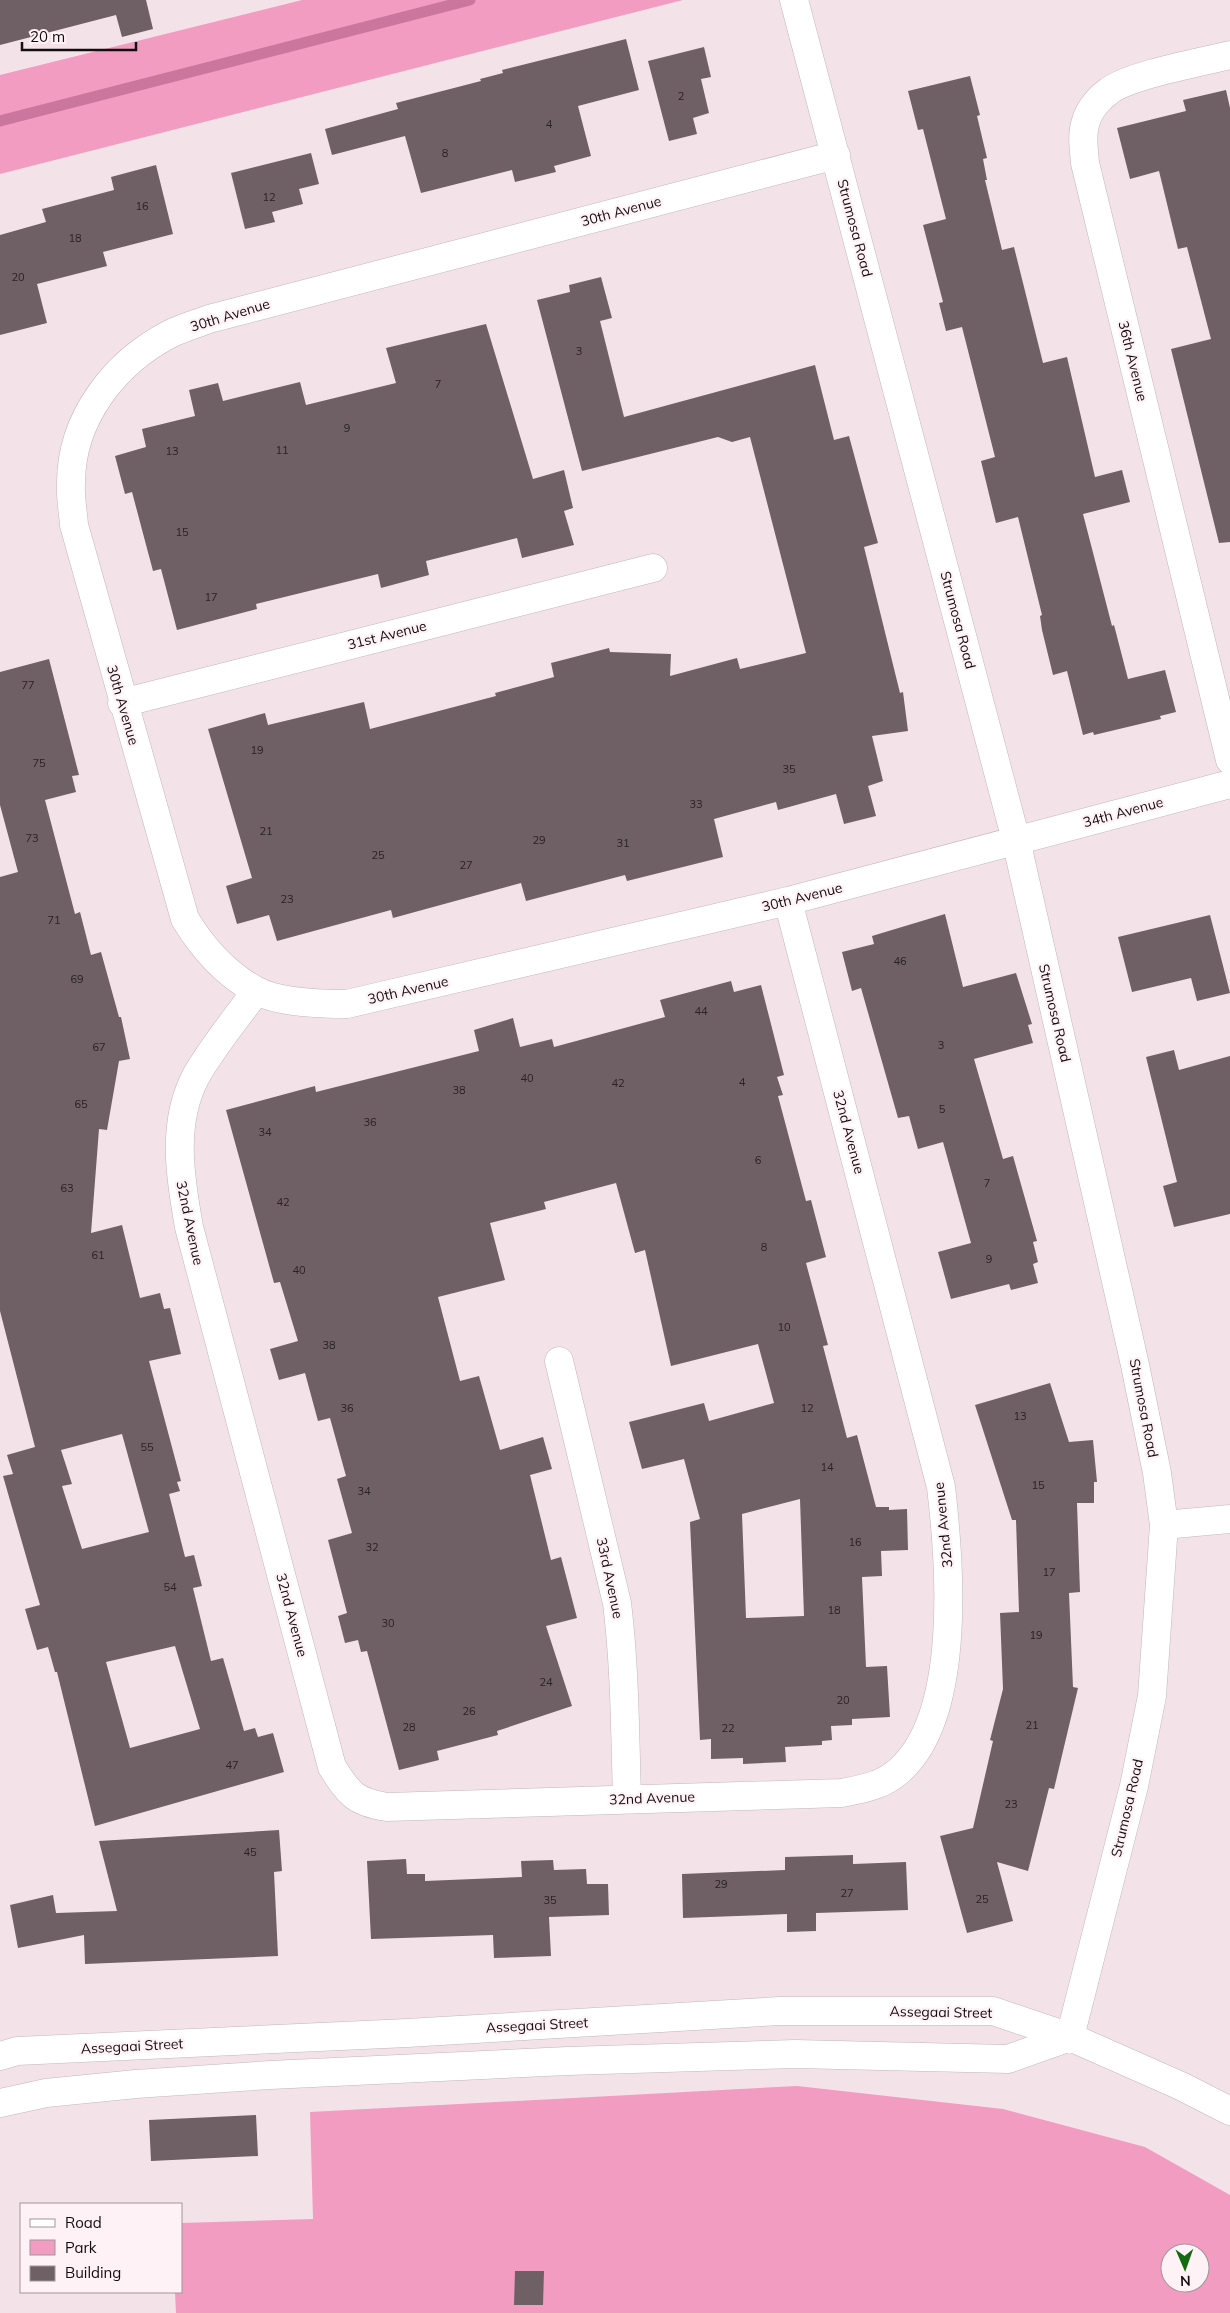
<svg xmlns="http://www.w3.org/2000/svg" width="1230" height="2313" font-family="Mulish,sans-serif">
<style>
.green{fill:#f29cc1;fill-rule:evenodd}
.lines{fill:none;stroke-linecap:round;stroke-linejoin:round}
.stream{stroke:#cb769c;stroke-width:11}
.building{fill:#6e6065;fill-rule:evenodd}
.minor-casing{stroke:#c4b5ba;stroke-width:29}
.minor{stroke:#fff;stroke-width:28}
.labels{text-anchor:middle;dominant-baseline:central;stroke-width:4.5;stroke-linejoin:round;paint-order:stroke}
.number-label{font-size:11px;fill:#2a2224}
.street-label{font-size:14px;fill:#130d0f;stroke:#fff2f6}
</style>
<rect width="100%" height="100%" fill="#f3e3e9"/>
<path class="green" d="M302 0H683L0 174V75Z
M797 2086 1003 2109 1145 2147 1230 2195V2313H176L175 2292H181V2223L313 2219 310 2112ZM1170 2253H1200V2283H1170Z"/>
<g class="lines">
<path class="stream" d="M0 121 470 0"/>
</g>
<path class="building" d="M0 0H146L153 29 122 37 116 15 0 45Z
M626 39 639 90 578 106 591 156 554 166 556 172 515 182 512 170 421 193 405 136 332 155 325 129 398 109 396 103 481 81 480 79 503 73 502 70Z
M704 47 711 77 701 79 709 113 693 118 697 134 669 141 648 61Z
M970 76 980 115 977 116 987 158 983 159 987 180H985L1002 250 1014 247 1043 363 1067 357 1095 477 1122 470 1130 502 1083 514 1112 626 1114 625 1128 679 1165 670 1176 712 1160 716 1161 719 1094 735 1093 732 1083 735 1067 671 1053 675 1042 630 1040 616 1042 615 1018 517 996 523 981 461 995 457 962 327 946 331 939 303 943 302 923 225 946 219 923 129 918 130 908 91Z
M1226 90 1230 108V542L1219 543 1171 349 1211 339 1187 247 1178 249 1159 171 1130 179 1117 128 1186 111 1183 100Z
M311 153 319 184 299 189 303 204 272 212 275 222 245 229 231 173Z
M156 165 173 234 103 252 107 266 37 284 47 323 0 335V235L46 222 42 209 114 190 111 177Z
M601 277 612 318 600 321 624 417 815 365 834 440 849 436 870 514 878 543 864 547 900 693 903 692 908 731 872 736 883 781 868 786 876 816 844 824 836 794 778 810 776 802 714 819 723 857 627 881 625 875 526 901 521 883 393 918 391 910 277 941 269 915 237 924 226 886 252 878 208 729 265 713 268 725 364 702 370 729 496 696 495 693 554 677 551 663 609 648 610 652 671 654 670 676 737 658 740 669 806 653 750 437 732 442 718 437 582 471 537 300 570 292 569 285Z
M486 324 533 479 564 470 573 508 564 511 574 545 522 558 517 538 426 561 429 575 381 588 378 574 256 604 257 609 177 630 161 569 153 571 132 492 125 494 115 456 146 447 142 429 195 416 189 390 218 383 223 401 300 382 306 405 396 383 386 348Z
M49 659 79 775 72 776 76 792 45 800 75 914 80 912 91 955 101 952 119 1017H121L130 1059 119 1061 107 1130 99 1129 91 1233 122 1225 140 1298 160 1293 164 1309 170 1308 181 1354 149 1361 181 1481 177 1482 180 1491 169 1494 185 1557 194 1555 202 1586 193 1588 211 1661 223 1658 244 1731 255 1728 258 1737 273 1733 284 1772 95 1826 57 1672H55L48 1647 37 1650 25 1609 40 1605 3 1476 13 1474 7 1455 35 1447 0 1311V877L18 872 0 805V672ZM122 1434 149 1532 82 1549 62 1486 72 1484 61 1450ZM175 1646 200 1729 130 1748 106 1662Z
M945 914 963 987 1016 973 1032 1024 1028 1025 1033 1043 974 1059 1003 1159 1013 1156 1037 1241 1033 1242 1038 1262 1033 1264 1038 1283 1011 1290 1009 1284 951 1299 938 1252 971 1243 943 1142 918 1149 909 1116 898 1118 861 988 852 991 842 952 874 944 872 936Z
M1210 915 1230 993 1197 1001 1191 978 1132 992 1118 937Z
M731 981 734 992 761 985 784 1075 777 1077 783 1095 778 1096 806 1201 811 1200 826 1257 806 1263 828 1345 823 1346 847 1438 857 1435 876 1507H889V1510L907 1509 908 1550 881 1551 882 1576 862 1577 866 1667 887 1666 890 1717 852 1719V1725L831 1726 832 1740 822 1741V1745L785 1747 786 1762 743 1764V1758L711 1759V1739L700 1740 690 1522 700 1519 684 1459 642 1469 629 1422 704 1403 709 1421 774 1403 758 1344 671 1366 645 1250 635 1253 616 1183 544 1202 546 1209 490 1223 505 1280 438 1297 460 1381 479 1376 500 1450 543 1437 552 1469 530 1475 551 1560 561 1557 577 1618 546 1626 572 1706 497 1731 498 1735 437 1751 439 1760 399 1770 367 1651 361 1652 358 1640 345 1643 338 1616 347 1613 328 1540 352 1533 337 1479 346 1476 330 1418 318 1421 305 1373 279 1380 270 1349 298 1341 280 1282 274 1283 226 1110 315 1086 316 1092 479 1051 474 1030 513 1018 520 1047 552 1039 554 1047 665 1017 660 1000ZM800 1499 804 1616 746 1618 742 1514Z
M1174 1050 1179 1070 1230 1056V1214L1174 1227 1163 1186 1177 1182 1146 1057Z
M1050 1383 1069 1442 1093 1440 1097 1482H1094V1503H1077L1080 1592 1069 1593 1073 1687 1078 1688 1054 1789 1049 1788 1028 1871 997 1862 1013 1921 967 1933 940 1836 973 1828 993 1741 990 1740 1003 1689 1000 1613 1019 1612 1016 1520H1012L975 1405Z
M279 1830 282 1871 274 1872 278 1956 85 1964 84 1935 18 1948 10 1905 53 1895 56 1913 117 1911 99 1841Z
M853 1855V1864L906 1862 908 1910 816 1913V1931L787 1932V1914L683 1918 682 1874 785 1870V1857Z
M406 1859 407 1874H425V1881L522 1877 521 1861 553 1860 554 1870 586 1869 587 1884H608L609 1915 549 1917 551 1956 494 1958 493 1935 371 1939 367 1861Z
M256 2115 258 2156 151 2161 149 2120Z
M515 2271H544L543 2305H514Z"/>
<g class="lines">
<g class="minor-casing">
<path id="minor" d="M794 0 1016 840 1135 1365 1157 1473 1164 1525 1152 1696 1134 1786 1070 2037
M1230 55C1202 62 1130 75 1109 91 1099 98 1089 110 1086 121 1081 135 1084 149 1085 163L1230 760
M836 155 209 319C196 324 182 328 170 334 114 363 71 419 71 483 70 497 73 511 74 525L185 919C202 947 226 974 255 990 278 1003 321 1004 347 1004L788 901 1230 784
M122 703 653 568
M256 991C236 1019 213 1046 196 1076 171 1123 180 1177 189 1227L332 1767C349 1794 355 1802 387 1807L841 1793C862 1789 883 1786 900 1770 962 1714 950 1563 941 1487L788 901
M559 1361 617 1603C625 1668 625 1733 627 1798
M1164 1525 1230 1519
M0 2056 17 2051 407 2033 780 2011H993L1070 2037 1181 2086 1230 2111
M0 2103 46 2093 136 2084 270 2075 568 2061 795 2054 1008 2059 1070 2037"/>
</g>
<use href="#minor" class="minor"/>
</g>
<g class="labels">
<g class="number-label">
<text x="681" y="96">2</text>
<text x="549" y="124">4</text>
<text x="445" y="153">8</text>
<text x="269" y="197">12</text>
<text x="142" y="206">16</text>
<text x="75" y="238">18</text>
<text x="18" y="277">20</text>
<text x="579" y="351">3</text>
<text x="438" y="384">7</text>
<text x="347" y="428">9</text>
<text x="282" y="450">11</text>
<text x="172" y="451">13</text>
<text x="182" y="532">15</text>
<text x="211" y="597">17</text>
<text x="28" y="685">77</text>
<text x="257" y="750">19</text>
<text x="39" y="763">75</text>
<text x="789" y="769">35</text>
<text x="696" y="804">33</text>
<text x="266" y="831">21</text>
<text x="32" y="838">73</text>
<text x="539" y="840">29</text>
<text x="623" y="843">31</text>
<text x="378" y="855">25</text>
<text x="466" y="865">27</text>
<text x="287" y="899">23</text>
<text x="54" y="920">71</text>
<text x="900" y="961">46</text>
<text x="77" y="979">69</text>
<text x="701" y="1011">44</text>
<text x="941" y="1045">3</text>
<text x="99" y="1047">67</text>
<text x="527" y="1078">40</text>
<text x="742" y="1082">4</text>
<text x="618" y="1083">42</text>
<text x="459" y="1090">38</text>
<text x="81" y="1104">65</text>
<text x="942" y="1109">5</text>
<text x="370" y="1122">36</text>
<text x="265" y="1132">34</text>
<text x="758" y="1160">6</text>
<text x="987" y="1183">7</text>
<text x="67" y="1188">63</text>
<text x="283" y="1202">42</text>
<text x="764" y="1247">8</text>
<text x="98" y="1255">61</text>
<text x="989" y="1259">9</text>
<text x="299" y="1270">40</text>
<text x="784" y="1327">10</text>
<text x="329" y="1345">38</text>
<text x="347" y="1408">36</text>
<text x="807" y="1408">12</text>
<text x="1020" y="1416">13</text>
<text x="147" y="1447">55</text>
<text x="827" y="1467">14</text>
<text x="1038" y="1485">15</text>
<text x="364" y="1491">34</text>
<text x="855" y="1542">16</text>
<text x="372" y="1547">32</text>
<text x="1049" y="1572">17</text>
<text x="170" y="1587">54</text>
<text x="834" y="1610">18</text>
<text x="388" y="1623">30</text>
<text x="1036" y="1635">19</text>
<text x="546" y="1682">24</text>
<text x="843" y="1700">20</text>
<text x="469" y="1711">26</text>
<text x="1032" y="1725">21</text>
<text x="409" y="1727">28</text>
<text x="728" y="1728">22</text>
<text x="232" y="1765">47</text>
<text x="1011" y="1804">23</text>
<text x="250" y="1852">45</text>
<text x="721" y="1884">29</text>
<text x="847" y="1893">27</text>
<text x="982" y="1899">25</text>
<text x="550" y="1900">35</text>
</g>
<g class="street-label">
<text transform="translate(621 211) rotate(-15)">30th Avenue</text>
<text transform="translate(855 228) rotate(75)">Strumosa Road</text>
<text transform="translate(230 315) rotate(-17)">30th Avenue</text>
<text transform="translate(1133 361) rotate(76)">36th Avenue</text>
<text transform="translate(958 620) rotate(75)">Strumosa Road</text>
<text transform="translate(387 635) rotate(-14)">31st Avenue</text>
<text transform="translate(123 705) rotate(74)">30th Avenue</text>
<text transform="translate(1123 812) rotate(-15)">34th Avenue</text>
<text transform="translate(802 897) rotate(-14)">30th Avenue</text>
<text transform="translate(408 990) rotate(-13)">30th Avenue</text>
<text transform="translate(1055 1013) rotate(77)">Strumosa Road</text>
<text transform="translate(849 1132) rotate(75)">32nd Avenue</text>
<text transform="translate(190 1223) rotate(78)">32nd Avenue</text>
<text transform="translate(1144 1408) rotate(79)">Strumosa Road</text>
<text transform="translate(943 1525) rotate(-96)">32nd Avenue</text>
<text transform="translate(610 1578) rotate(78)">33rd Avenue</text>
<text transform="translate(292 1615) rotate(75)">32nd Avenue</text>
<text transform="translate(652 1798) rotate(-2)">32nd Avenue</text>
<text transform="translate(1127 1808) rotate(-77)">Strumosa Road</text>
<text transform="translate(941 2012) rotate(1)">Assegaai Street</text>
<text transform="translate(537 2025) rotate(-3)">Assegaai Street</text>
<text transform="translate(132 2046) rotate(-3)">Assegaai Street</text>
</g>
</g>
<rect x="20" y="2203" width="162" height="90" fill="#fff2f6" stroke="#a1969a"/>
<rect x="30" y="2219" width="25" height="8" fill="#ffffff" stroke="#a1969a"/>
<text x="65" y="2228" font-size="15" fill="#130d0f">Road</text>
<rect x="30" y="2240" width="25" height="15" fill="#f29cc1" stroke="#a1969a"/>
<text x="65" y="2253" font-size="15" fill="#130d0f">Park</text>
<rect x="30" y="2266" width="25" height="15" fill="#6e6065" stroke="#a1969a"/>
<text x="65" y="2278" font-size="15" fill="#130d0f">Building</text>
<g transform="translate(1185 2268) rotate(178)"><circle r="24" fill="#fff2f6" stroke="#a1969a"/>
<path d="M0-4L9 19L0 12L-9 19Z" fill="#146a10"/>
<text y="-8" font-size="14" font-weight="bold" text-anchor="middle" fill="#130d0f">N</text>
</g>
<path d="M22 42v8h114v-8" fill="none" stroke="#130d0f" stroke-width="2.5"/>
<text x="30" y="42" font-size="15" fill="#130d0f" stroke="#fff2f6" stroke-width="4" paint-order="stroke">20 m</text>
</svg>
